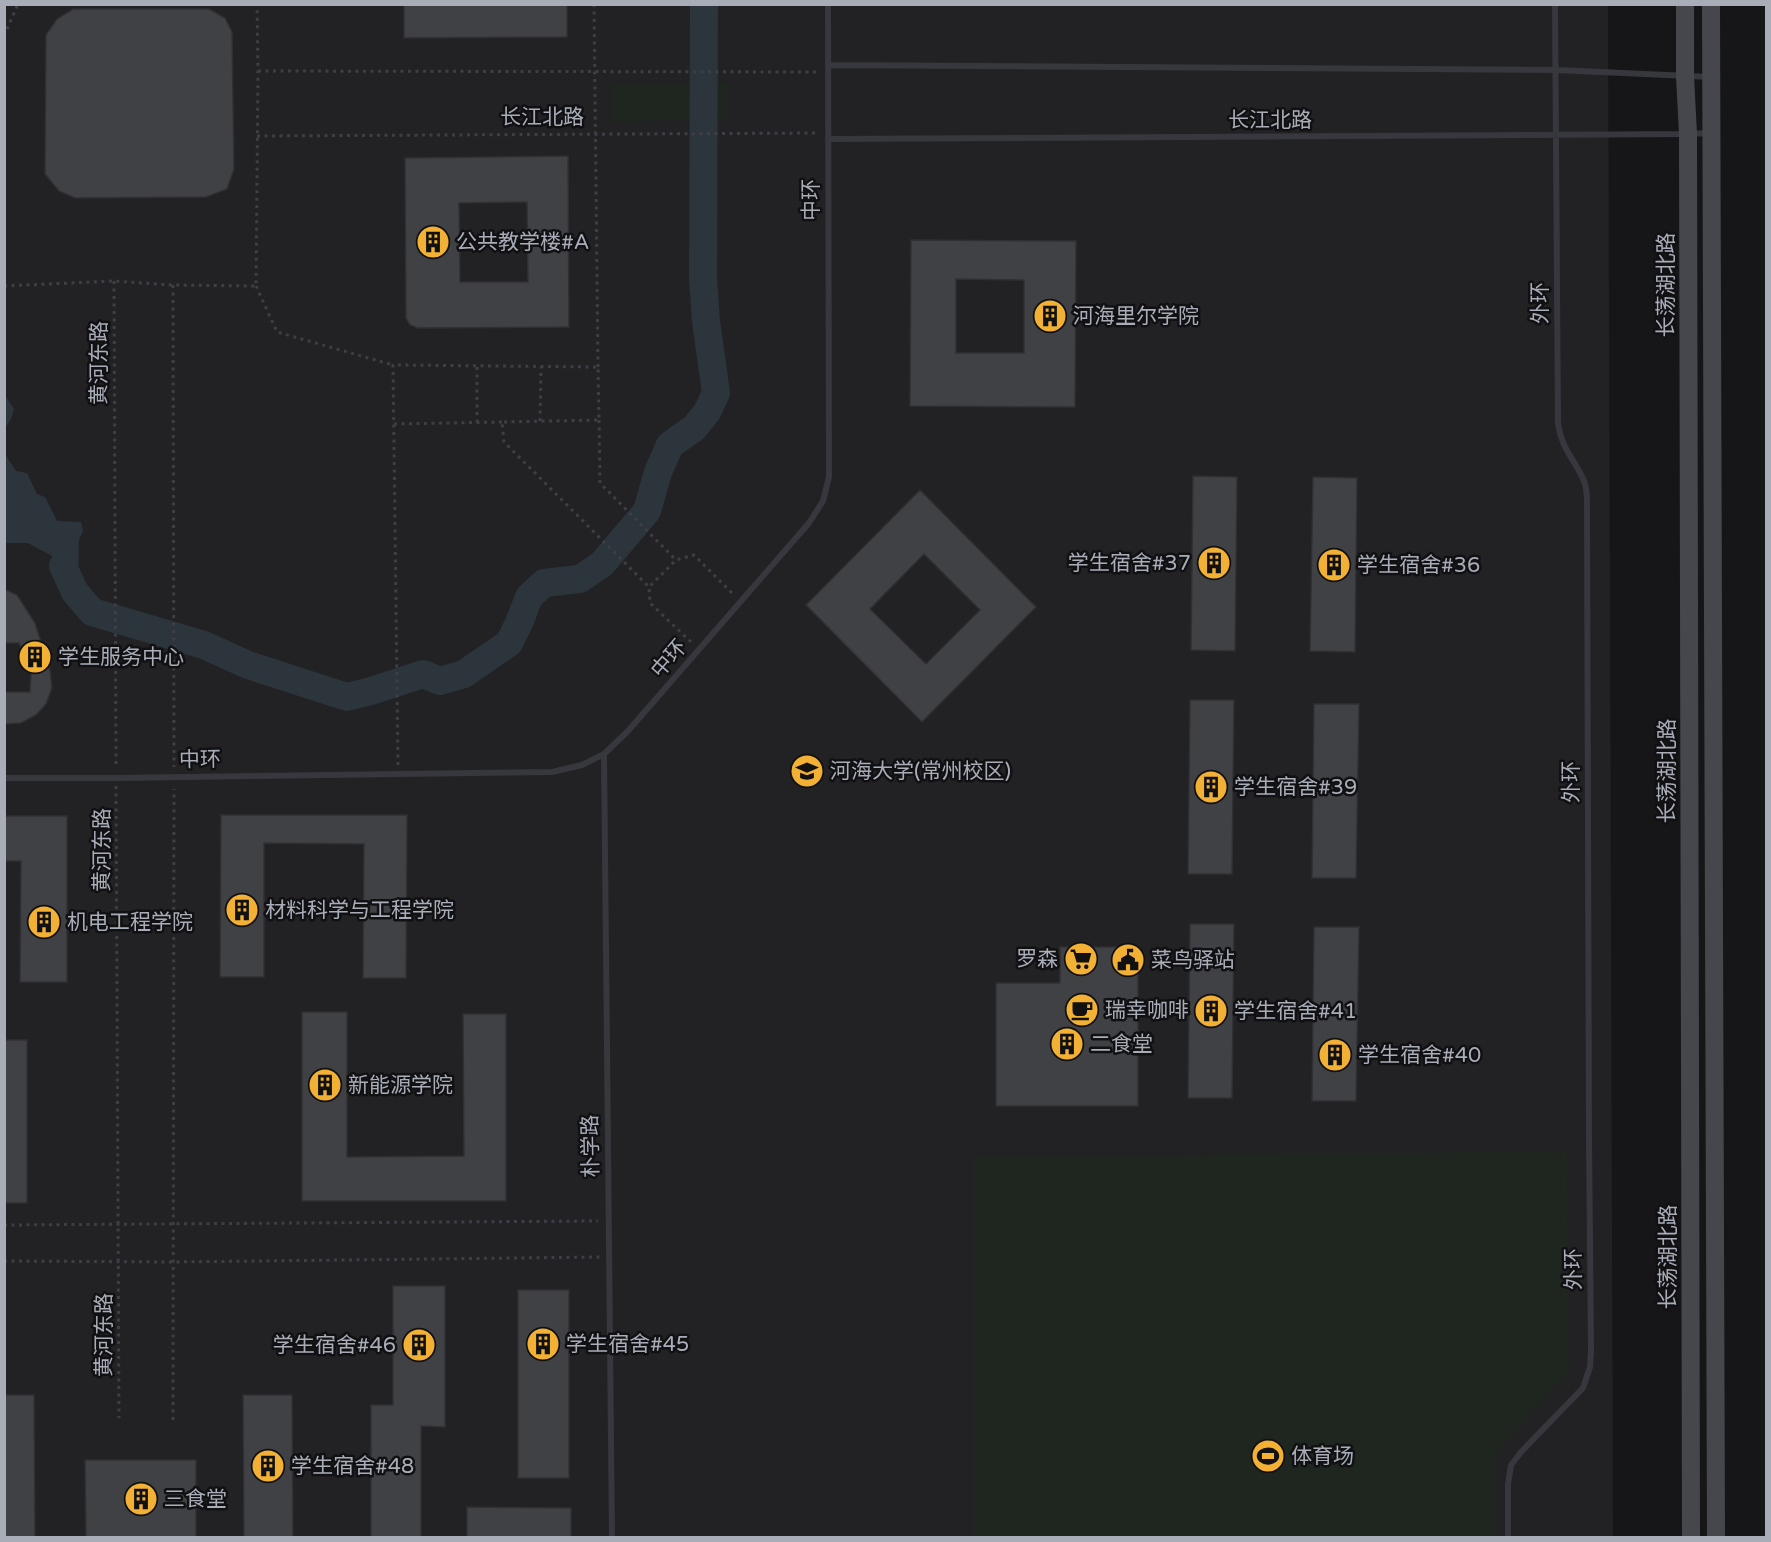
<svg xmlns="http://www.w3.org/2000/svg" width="1771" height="1542" font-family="'Varela Round','Noto Sans SC',sans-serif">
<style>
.built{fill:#222225}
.green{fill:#1e261f}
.water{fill:#2c353c}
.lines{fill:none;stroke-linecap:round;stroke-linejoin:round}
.river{stroke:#2c353c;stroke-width:28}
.building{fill:#404145;stroke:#303034;stroke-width:1.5;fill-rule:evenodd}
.path{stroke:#3d3f44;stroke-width:3;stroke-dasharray:3 4.5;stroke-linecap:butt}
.service{stroke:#37383d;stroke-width:6}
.secondary{stroke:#45474d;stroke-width:18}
.labels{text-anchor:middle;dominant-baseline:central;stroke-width:5;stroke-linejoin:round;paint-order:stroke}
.street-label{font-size:21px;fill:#a8adb8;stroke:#111113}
.poi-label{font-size:21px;fill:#a8adb8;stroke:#111113;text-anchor:start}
</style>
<rect width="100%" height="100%" fill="#161618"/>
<path class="built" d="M5 5H1608L1613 1537 5 1538Z"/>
<path class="green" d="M728 83V120L612 121 611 84Z
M1567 1151 1569 1370 1496 1454V1537H973V1157Z"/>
<path class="water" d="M4 394 14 409 11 419 5 428Z
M5 454 16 471 27 473 37 494 45 497 57 521 81 522 83 531 79 540 78 580 63 583 52 556 28 543H5Z"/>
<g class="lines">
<path class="river" d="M63 566 75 592 92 612 204 645 248 665 347 697 371 691 423 674 440 681 464 674 509 643 519 623 529 597 544 583 580 579 602 564 647 511 658 472 670 445 694 428 707 412 716 393 706 321 703 278 704 4"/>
</g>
<path class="building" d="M404 4H567V37L404 38Z
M73 9H209L225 18 232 32 234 169 227 189 206 197 75 198 59 191 45 174 46 35 57 19Z
M568 156 569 327 418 328 410 325 406 318 405 158ZM527 202 528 282H460L459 203Z
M911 240 1076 241 1075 407 910 406ZM956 279 1024 280V353H956Z
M1193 476 1237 477 1235 651 1191 650Z
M1313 477 1357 478 1355 652 1310 651Z
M920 490 1036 607 922 722 806 605ZM924 554 980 610 926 664 870 609Z
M4 589 17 595 35 623 50 671 52 688 46 704 36 715 21 723 4 724V692H30L31 674 19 643H4Z
M1190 700H1234L1232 874H1188Z
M1314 704H1359L1356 878H1312Z
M221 815H407L406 978H363L364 844 264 843V977H220Z
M4 816H67V982H20L21 861H4Z
M1190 924H1234L1232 1098H1188Z
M1314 927H1359L1356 1101H1312Z
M1060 947H1138V1106H996V983H1060Z
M302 1012H347V1157L464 1156 463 1014H506V1201H302Z
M4 1040H27V1203H4Z
M393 1286H445V1427L421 1426V1538H371V1405H393Z
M518 1290H569V1478H518Z
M4 1395H34L35 1538H4Z
M243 1395H292L293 1538H244Z
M85 1460H196V1538H86Z
M467 1507 571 1508V1538H467Z"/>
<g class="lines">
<path class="path" d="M594 4 598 369
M4 36 18 4
M258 71 817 72
M257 136 819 133
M114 281 116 768
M173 285 174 767
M4 286 114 281 173 285 256 286 258 71 257 4
M256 286 277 332 393 365
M477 367V422
M599 420 600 483 676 560
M540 421 541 367
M394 424 503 422
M691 642 650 603 649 587 676 560 694 555 733 594
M398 765 393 365 598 367 599 420 502 422 504 442 649 587
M116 786 119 1418
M4 1225 598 1221
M4 1261 173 1262 600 1257
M173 1420 174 789"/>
<path class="service" d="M828 65 1556 70 1711 77
M828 139 1688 134 1709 133
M604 754 612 1538
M4 778H116L552 772 582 765 604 754 628 731 809 523 823 501 829 477 828 4
M1508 1538V1484L1511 1465 1522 1451 1583 1388 1590 1367 1591 1351 1589 1137 1587 505C1587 496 1587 488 1584 481 1574 458 1562 450 1558 424L1555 4"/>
<path class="secondary" d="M1685 4V76L1688 134 1691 1538
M1711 4 1716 1538"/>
</g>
<defs>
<g id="building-disc" transform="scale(1.725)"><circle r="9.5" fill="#f2b134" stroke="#111113"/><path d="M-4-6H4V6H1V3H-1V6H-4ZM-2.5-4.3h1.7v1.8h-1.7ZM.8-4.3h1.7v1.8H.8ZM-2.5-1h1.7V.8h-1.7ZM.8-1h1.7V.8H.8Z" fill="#111"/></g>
<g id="university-disc" transform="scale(1.725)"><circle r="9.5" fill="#f2b134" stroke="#111113"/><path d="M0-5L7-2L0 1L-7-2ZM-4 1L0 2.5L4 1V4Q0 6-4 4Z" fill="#111"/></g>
<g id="supermarket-disc" transform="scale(1.725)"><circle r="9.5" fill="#f2b134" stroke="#111113"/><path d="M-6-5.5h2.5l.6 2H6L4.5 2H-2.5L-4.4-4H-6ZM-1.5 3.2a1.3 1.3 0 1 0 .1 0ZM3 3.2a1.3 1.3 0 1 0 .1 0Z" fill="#111"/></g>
<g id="civic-disc" transform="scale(1.725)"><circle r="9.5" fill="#f2b134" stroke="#111113"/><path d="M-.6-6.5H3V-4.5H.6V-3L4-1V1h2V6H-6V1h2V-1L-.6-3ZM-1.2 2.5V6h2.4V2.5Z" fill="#111"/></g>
<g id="cafe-disc" transform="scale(1.725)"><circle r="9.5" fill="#f2b134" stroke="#111113"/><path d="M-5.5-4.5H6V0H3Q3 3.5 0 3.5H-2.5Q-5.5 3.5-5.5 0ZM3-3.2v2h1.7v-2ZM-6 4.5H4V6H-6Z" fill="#111"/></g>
<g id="stadium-disc" transform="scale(1.725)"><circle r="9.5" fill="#f2b134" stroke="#111113"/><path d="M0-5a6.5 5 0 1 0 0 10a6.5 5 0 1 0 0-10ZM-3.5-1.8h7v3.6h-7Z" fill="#111"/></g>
</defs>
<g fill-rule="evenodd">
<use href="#building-disc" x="433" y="242"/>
<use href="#building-disc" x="1050" y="316"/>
<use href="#building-disc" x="1214" y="563"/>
<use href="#building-disc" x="1334" y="565"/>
<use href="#building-disc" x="35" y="657"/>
<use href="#university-disc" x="807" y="771"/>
<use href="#building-disc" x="1211" y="787"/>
<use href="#building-disc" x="242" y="910"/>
<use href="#building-disc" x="44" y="922"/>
<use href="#supermarket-disc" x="1081" y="959"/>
<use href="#civic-disc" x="1128" y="960"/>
<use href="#cafe-disc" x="1082" y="1010"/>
<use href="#building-disc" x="1211" y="1011"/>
<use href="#building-disc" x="1067" y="1044"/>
<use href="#building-disc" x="1335" y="1055"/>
<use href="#building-disc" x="325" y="1085"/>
<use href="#building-disc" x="543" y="1344"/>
<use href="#building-disc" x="419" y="1345"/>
<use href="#stadium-disc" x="1268" y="1456"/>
<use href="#building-disc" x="268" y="1466"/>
<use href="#building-disc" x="141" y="1499"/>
</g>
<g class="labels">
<g class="street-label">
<text x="542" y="117">长江北路</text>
<text x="1270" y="120">长江北路</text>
<text transform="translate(811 200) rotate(-90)">中环</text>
<text transform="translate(1666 285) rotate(-90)">长荡湖北路</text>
<text transform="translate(1540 303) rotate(-90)">外环</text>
<text transform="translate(99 363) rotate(-90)">黄河东路</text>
<text transform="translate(669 659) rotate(-49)">中环</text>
<text transform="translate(200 760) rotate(-1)">中环</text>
<text transform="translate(1667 771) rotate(-90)">长荡湖北路</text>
<text transform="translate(1571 782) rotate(-90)">外环</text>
<text transform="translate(102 850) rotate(-90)">黄河东路</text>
<text transform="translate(591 1146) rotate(-91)">朴学路</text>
<text transform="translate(1668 1257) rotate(-90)">长荡湖北路</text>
<text transform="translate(1574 1269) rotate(-91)">外环</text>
<text transform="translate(104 1335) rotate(-90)">黄河东路</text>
</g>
<g class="poi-label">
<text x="456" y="242">公共教学楼#A</text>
<text x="1073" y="316">河海里尔学院</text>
<text x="1191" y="563" text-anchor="end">学生宿舍#37</text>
<text x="1357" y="565">学生宿舍#36</text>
<text x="58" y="657">学生服务中心</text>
<text x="830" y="771">河海大学(常州校区)</text>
<text x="1234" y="787">学生宿舍#39</text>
<text x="265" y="910">材料科学与工程学院</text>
<text x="67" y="922">机电工程学院</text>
<text x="1058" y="959" text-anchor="end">罗森</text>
<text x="1151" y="960">菜鸟驿站</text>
<text x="1105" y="1010">瑞幸咖啡</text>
<text x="1234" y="1011">学生宿舍#41</text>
<text x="1090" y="1044">二食堂</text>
<text x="1358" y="1055">学生宿舍#40</text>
<text x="348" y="1085">新能源学院</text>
<text x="566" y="1344">学生宿舍#45</text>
<text x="396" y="1345" text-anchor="end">学生宿舍#46</text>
<text x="1291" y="1456">体育场</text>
<text x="291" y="1466">学生宿舍#48</text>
<text x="164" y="1499">三食堂</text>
</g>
</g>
<rect width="1771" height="1542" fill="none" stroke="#a8adb8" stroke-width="12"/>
</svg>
